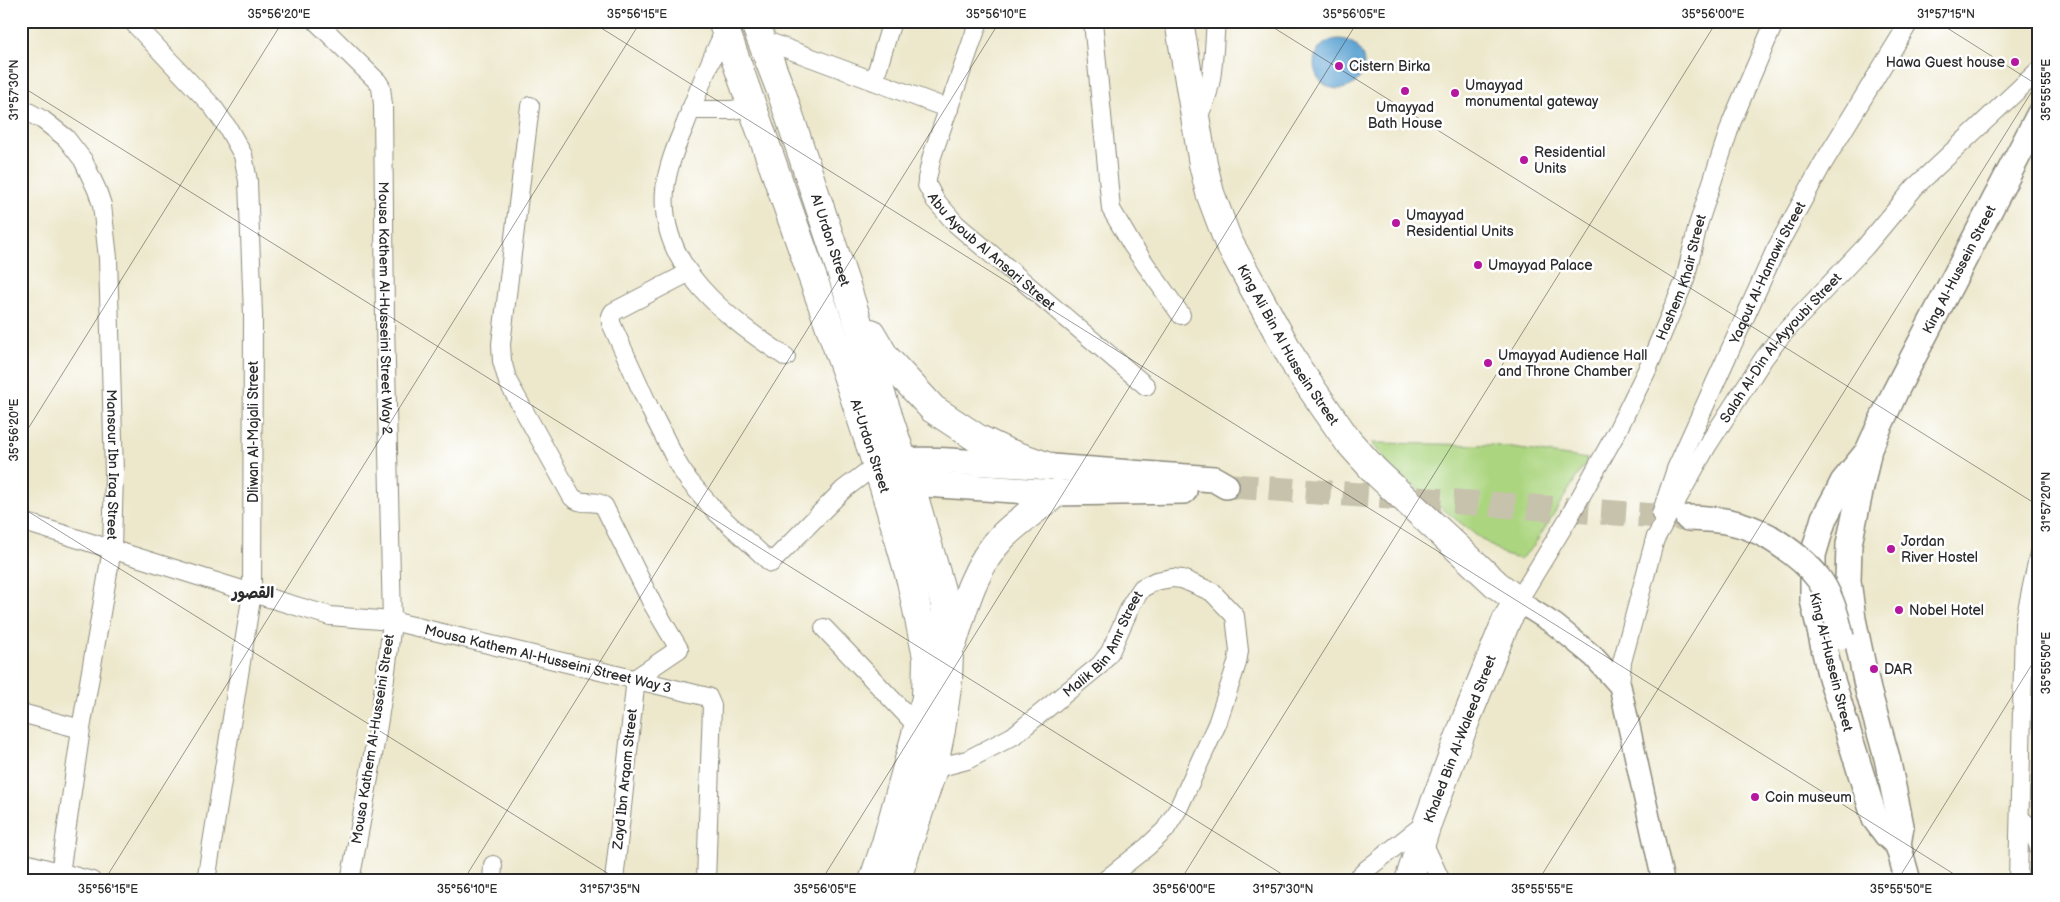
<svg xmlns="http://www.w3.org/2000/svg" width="2060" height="902" font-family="'Balsamiq Sans','Playpen Sans Arabic',sans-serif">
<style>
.green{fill:#acd580;stroke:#6c8056}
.water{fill:#5da3d2;stroke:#44677e}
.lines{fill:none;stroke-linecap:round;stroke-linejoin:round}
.secondary-tunnel{stroke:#c6c2ac;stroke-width:25;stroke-dasharray:25 12;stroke-linecap:butt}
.minor-casing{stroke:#8c8a7c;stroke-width:20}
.tertiary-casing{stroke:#8c8a7c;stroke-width:24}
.secondary-casing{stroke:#8c8a7c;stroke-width:28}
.primary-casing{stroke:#8c8a7c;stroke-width:30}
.trunk-casing{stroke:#8c8a7c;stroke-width:30}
.minor{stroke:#fff;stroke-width:18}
.tertiary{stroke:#fff;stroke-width:21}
.secondary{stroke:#fff;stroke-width:25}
.primary{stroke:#fff;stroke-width:28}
.trunk{stroke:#fff;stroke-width:28}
.secondary-bridge-casing{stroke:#8c8a7c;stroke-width:28;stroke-linecap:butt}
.secondary-bridge{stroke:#fff;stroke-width:25}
.ticks{fill:none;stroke:#2b2b2b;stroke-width:1;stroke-opacity:0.45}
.poi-dot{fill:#b5179e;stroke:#fff;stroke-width:2}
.labels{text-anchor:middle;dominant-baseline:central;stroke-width:5;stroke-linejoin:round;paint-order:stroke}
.poi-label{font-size:14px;fill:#2b2b2b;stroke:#fff;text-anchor:start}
.street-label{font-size:14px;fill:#2b2b2b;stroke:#fff}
.neighbourhood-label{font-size:15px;font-weight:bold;fill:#2b2b2b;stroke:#fff}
.neatline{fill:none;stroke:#2b2b2b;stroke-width:2}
.ticks-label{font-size:12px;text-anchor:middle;fill:#2b2b2b}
</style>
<rect width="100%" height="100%" fill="#fff"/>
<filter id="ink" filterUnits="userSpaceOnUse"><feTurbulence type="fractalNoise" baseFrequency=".02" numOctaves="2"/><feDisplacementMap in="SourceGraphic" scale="10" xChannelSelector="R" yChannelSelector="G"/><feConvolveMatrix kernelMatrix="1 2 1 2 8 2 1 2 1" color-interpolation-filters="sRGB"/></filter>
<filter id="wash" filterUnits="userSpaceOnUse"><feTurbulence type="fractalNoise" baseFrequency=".0096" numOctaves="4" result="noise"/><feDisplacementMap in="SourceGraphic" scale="20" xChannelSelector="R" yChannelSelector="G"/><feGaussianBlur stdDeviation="1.12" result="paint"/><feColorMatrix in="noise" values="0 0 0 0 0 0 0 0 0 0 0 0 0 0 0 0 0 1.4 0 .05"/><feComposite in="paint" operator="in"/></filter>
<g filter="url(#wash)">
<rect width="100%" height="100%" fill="#ede8cc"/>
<path class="green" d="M1372 443 1492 445 1588 459 1533 547 1520 559 1505 555 1476 535 1394 471Z"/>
<path class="water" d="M1314 64a25 25 0 1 1 50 0a25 25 0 1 1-50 0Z"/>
</g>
<g filter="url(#ink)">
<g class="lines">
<path class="secondary-tunnel" d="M1232 486 1686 518"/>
<g class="minor-casing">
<g id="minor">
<path d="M132 21 213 107 229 130 243 155 248 181 253 315 252 593 206 881"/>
<path id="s1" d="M316 21 378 82 381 87 383 105 385 322 392 621C383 708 366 795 350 881"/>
<path id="s2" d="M979 21 932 156 927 179V185L935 200 956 224 1146 386"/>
<path d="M1093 21 1111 209 1132 245 1181 315"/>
<path d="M725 30C710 61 697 93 685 125 676 146 667 168 665 190 658 268 729 319 786 357"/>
<path d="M761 39 949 109"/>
<path d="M874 81 892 21"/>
<path d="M530 106 501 344 502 361 508 382 572 497C584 507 594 498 604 506L653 605 679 649 636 678 614 881"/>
<path id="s3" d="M21 108 43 120 66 138 83 160 97 190 102 205 108 258 114 474 112 549 81 729 59 881"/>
<path d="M690 110H731L753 107"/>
<path d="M1196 119C1215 91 1213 54 1216 21"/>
<path d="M688 273 613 312 611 316V323L649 407 679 466 689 481 717 513 771 563 843 490 876 465"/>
<path id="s4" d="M1661 514 1676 469 1775 251 1822 165 1910 21"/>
<path id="s5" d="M21 521 252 593 330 616 392 621 708 697 712 706 706 881"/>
<path id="s6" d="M1518 601 1568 519 1615 435 1647 370 1685 280 1698 225 1732 121 1775 21"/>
<path d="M824 628 919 728"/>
<path id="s7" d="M1620 686 1622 662 1655 539 1707 446 1764 358 1780 337 1865 247 1915 187 2039 70"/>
<path d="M21 713 81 729"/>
<path id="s8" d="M933 769 967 760 1013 736 1100 665 1110 652 1132 603 1142 588 1156 581 1172 578 1182 579 1196 585 1212 592 1235 616 1239 651 1237 663 1217 724 1178 809 1165 830 1147 847 1104 881"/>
<path d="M2020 818 2033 830 2039 848"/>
<path d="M1422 840 1441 881"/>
<path d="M21 862 92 881"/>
<path d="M492 881 493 865"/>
<path d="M1355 881 1367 869 1428 821"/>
<path d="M2018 881 2024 624 2039 553"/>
</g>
</g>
<g class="tertiary-casing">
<path id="tertiary" d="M1518 601 1554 624 1570 637 1594 657 1620 686 1663 881"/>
</g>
<g class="secondary-casing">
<g id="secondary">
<path d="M1868 454 1849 544 1848 581 1853 619 1868 690 1887 758 1898 811 1901 826 1898 845 1908 881"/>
<path d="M884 464C918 457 952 462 987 463 1063 467 1138 474 1214 479L1226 486"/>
<path d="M892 486 910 483 1056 493 1184 491"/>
<path d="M1688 518C1719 519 1741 521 1769 537"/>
<path id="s9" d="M1898 845 1887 835 1875 819 1830 674 1813 600V555L1824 518 1837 494 1843 482 1868 451 1895 392 2039 115"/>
</g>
</g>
<g class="primary-casing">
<g id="primary">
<path id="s10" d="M1179 21 1203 164 1210 193 1228 241 1298 369 1348 441 1375 471 1496 584 1518 601 1507 619 1467 717 1428 821 1409 881"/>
</g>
</g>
<g class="trunk-casing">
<g id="trunk">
<path id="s11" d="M722 21 847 375 884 487 911 581 927 657 926 698 886 843 873 881"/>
<path id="s12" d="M754 21 781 91 849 295 910 483 945 604 949 653 948 680 941 730 933 769 896 881"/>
<path d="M871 333 885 357 933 409 977 438 1006 452 1046 466"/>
<path d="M953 642C964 605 975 565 1003 536 1019 520 1038 508 1056 493"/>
</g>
</g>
<use href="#minor" class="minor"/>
<use href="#tertiary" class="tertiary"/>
<use href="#secondary" class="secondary"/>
<use href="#primary" class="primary"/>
<use href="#trunk" class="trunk"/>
<g class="secondary-bridge-casing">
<path id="secondary-bridge" d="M1769 537C1814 565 1831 585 1841 637"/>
</g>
<use href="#secondary-bridge" class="secondary-bridge"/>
</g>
</g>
<path class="ticks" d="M590 21 1965 881M1263 21 2039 506M1936 21 2039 86M21 86 1293 881M21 440 283 21M21 507 620 881M104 881 641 21M463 881 1000 21M821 881 1358 21M1180 881 1717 21M1538 881 2039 80M1897 881 2039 653"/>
<g class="poi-dot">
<circle cx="2015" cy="62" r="5"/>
<circle cx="1339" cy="66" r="5"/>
<circle cx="1405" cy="91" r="5"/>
<circle cx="1455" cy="93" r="5"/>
<circle cx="1524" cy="160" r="5"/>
<circle cx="1396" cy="223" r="5"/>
<circle cx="1478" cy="265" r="5"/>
<circle cx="1488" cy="363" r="5"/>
<circle cx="1891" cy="549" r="5"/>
<circle cx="1899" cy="610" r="5"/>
<circle cx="1874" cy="669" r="5"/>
<circle cx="1755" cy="797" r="5"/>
</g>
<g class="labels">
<g class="poi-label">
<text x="2005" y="62" text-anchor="end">Hawa Guest house</text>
<text x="1349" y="66">Cistern Birka</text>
<text x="1465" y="85">Umayyad<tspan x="1465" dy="16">monumental gateway</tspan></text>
<text x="1405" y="107" text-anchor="middle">Umayyad<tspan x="1405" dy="16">Bath House</tspan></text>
<text x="1534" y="152">Residential<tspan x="1534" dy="16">Units</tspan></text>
<text x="1406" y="215">Umayyad<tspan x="1406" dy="16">Residential Units</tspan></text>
<text x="1488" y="265">Umayyad Palace</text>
<text x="1498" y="355">Umayyad Audience Hall<tspan x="1498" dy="16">and Throne Chamber</tspan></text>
<text x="1901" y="541">Jordan<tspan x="1901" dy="16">River Hostel</tspan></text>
<text x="1909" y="610">Nobel Hotel</text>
<text x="1884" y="669">DAR</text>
<text x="1765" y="797">Coin museum</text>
</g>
<g class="street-label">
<text stroke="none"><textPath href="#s12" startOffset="232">Al Urdon Street</textPath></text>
<text stroke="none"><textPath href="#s2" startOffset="266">Abu Ayoub Al Ansari Street</textPath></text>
<text stroke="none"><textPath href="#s9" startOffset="630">King Al-Hussein Street</textPath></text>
<text stroke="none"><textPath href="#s4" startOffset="264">Yaqout Al-Hamawi Street</textPath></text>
<text stroke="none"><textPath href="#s6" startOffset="364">Hashem Khair Street</textPath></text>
<text stroke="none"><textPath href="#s1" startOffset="314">Mousa Kathem Al-Husseini Street Way 2</textPath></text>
<text stroke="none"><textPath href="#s10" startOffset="346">King Ali Bin Al Hussein Street</textPath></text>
<text stroke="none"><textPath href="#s7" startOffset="381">Salah Al-Din Al-Ayyoubi Street</textPath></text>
<text transform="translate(253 432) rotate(-90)">Dliwan Al-Majali Street</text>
<text stroke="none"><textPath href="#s11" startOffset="450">Al-Urdon Street</textPath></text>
<text stroke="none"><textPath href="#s3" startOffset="391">Mansour Ibn Iraq Street</textPath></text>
<text stroke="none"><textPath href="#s8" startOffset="218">Malik Bin Amr Street</textPath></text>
<text stroke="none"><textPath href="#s5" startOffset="546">Mousa Kathem Al-Husseini Street Way 3</textPath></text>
<text transform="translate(1831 662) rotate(76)">King Al-Hussein Street</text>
<text transform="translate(373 739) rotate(-81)">Mousa Kathem Al-Husseini Street</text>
<text transform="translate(1460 739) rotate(-69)">Khaled Bin Al-Waleed Street</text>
<text transform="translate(625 779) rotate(-84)">Zayd Ibn Arqam Street</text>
</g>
<g class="neighbourhood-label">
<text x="253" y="593">القصور</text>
</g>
</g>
<rect width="2060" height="902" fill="none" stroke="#fff" stroke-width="55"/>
<rect x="28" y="28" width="2004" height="846" class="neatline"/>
<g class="ticks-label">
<text x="279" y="18">35°56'20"E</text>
<text x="637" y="18">35°56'15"E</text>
<text x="996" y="18">35°56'10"E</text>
<text x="1354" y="18">35°56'05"E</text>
<text x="1713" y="18">35°56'00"E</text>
<text x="1946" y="18">31°57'15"N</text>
<text transform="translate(2046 90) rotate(-90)" y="4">35°55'55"E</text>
<text transform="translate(14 90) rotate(-90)" y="4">31°57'30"N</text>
<text transform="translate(14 430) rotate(-90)" y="4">35°56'20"E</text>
<text transform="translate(2046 502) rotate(-90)" y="4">31°57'20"N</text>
<text transform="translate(2046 663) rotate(-90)" y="4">35°55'50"E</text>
<text x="108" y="893">35°56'15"E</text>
<text x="467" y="893">35°56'10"E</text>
<text x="610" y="893">31°57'35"N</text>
<text x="825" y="893">35°56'05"E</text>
<text x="1184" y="893">35°56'00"E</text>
<text x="1283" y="893">31°57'30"N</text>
<text x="1542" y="893">35°55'55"E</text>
<text x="1901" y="893">35°55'50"E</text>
</g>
</svg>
